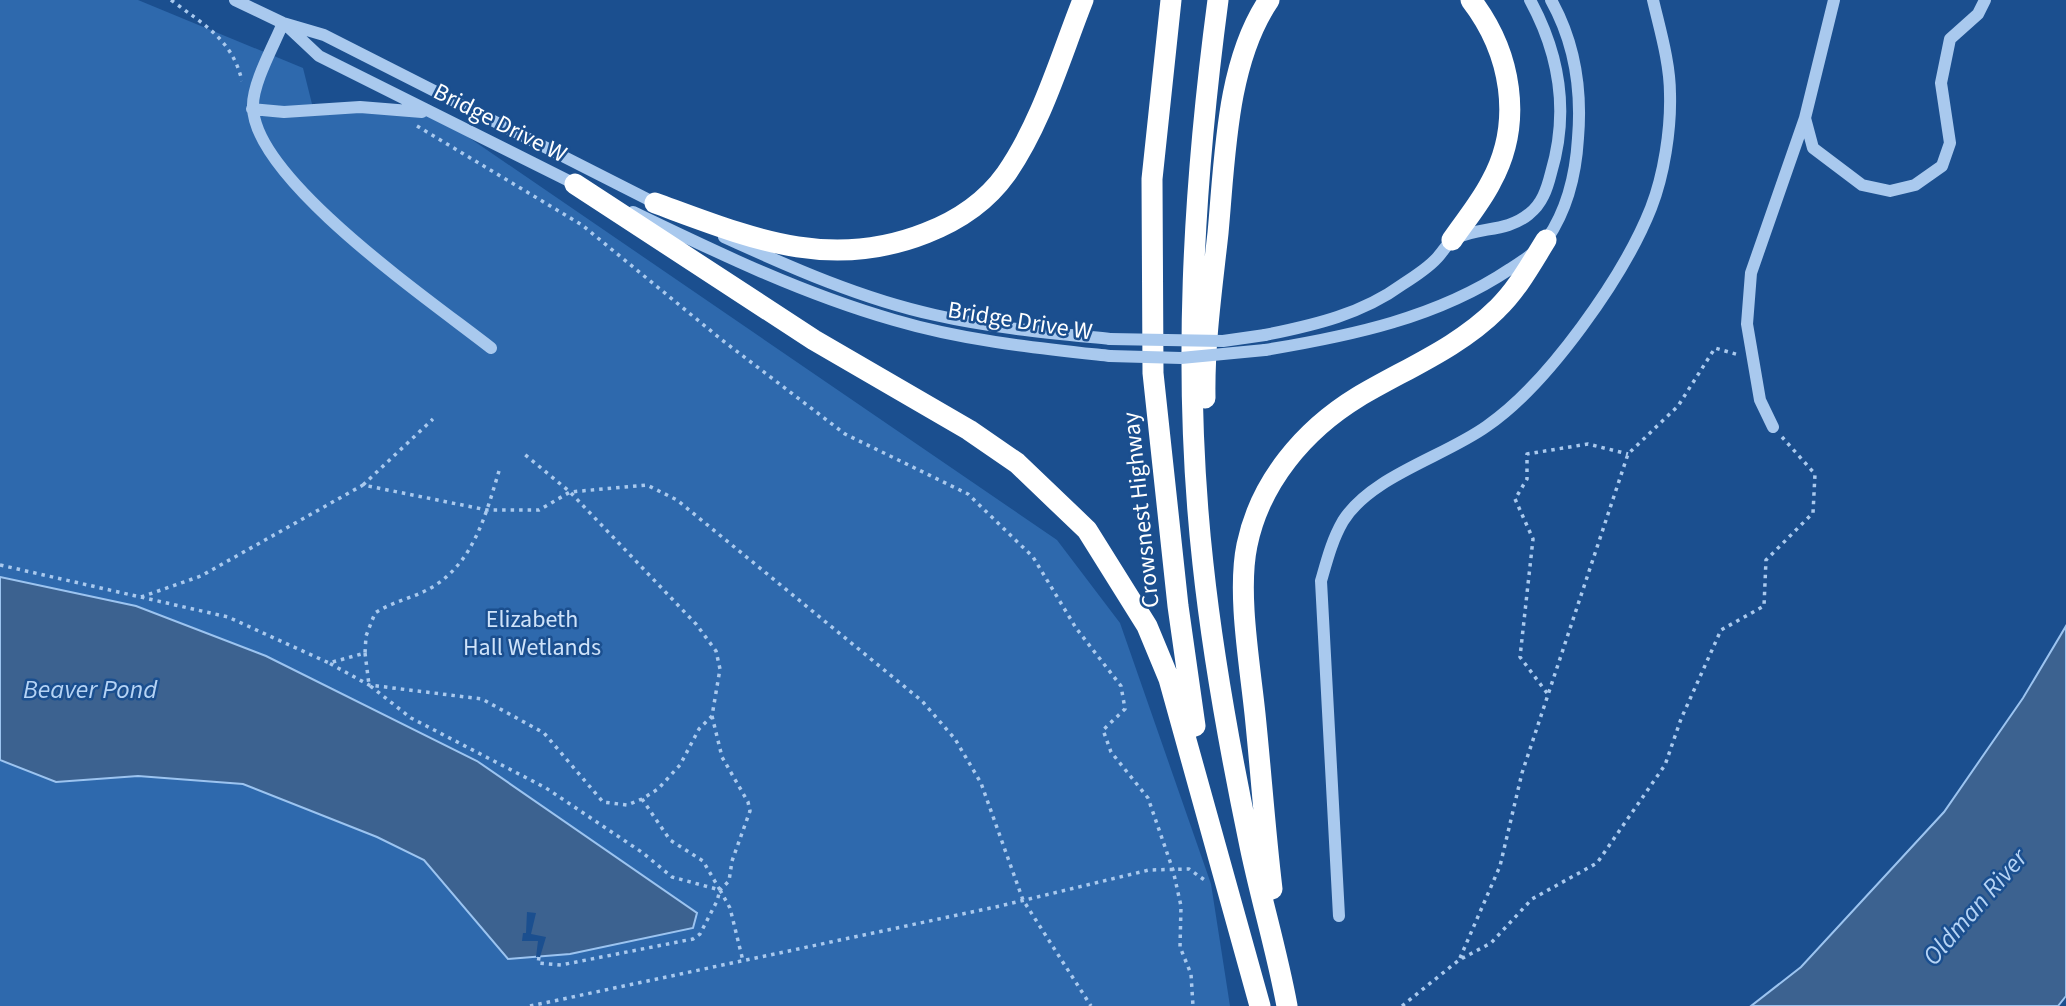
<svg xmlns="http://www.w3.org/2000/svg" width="2066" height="1006" font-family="'Source Sans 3',sans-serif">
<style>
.green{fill:#2e69ad}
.water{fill:#3c6290;stroke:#9cc4f0;stroke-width:2}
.pier{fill:#1b4f8f}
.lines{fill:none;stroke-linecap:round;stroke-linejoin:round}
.path{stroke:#a9c9ee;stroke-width:3.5;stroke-dasharray:3.5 5;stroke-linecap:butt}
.minor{stroke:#a9c9ee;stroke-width:12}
.highway{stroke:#fff;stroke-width:21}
.minor-bridge{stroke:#a9c9ee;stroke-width:12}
.labels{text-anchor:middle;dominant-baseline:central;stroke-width:5;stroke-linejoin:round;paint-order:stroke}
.street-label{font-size:24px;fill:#fff;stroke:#1b4f8f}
.park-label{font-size:24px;fill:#cfe3fa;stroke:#1b4f8f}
.water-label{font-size:26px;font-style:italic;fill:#b5d3f5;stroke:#1b4f8f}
</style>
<rect width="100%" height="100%" fill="#1b4f8f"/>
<path class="green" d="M0 0H138L303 68 315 116 339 109 433 113 1057 540 1120 623 1211 884 1230 1006H0Z"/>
<path class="water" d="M0 577 136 606 266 656 477 761 697 913 693 928 570 954 508 959 424 860 377 837 243 784 138 776 56 782 0 760Z
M2066 626V996L2058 1006H1751L1801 967 1944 812 2023 698Z"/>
<path class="pier" d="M527 912 536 913 531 934 546 937 540 957H536L538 941H522L523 933H526Z"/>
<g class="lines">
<path class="path" d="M171 0C204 25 232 39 242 81
M417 126 582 225 722 340 845 434 968 494 1033 557 1076 628 1121 686 1125 709 1103 730 1111 752 1148 798 1173 870 1181 906 1180 947 1191 974 1193 1006
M499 471C486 514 474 561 434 586 415 598 393 601 375 613L366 636 365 653 329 663 369 685 482 699 544 733 603 802 627 805 642 799 658 789 680 765 699 729 712 716 720 669 716 651 696 624 570 492 523 453
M363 485 433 419
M0 565 228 617 329 663
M141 597 201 576 363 485 487 510H539L570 492 647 485 677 500 922 701 955 739 981 783 1023 900 1091 1006
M365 653 369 685 411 718 546 788 643 853 672 877 720 890 730 908 743 961
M1547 693 1520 657 1533 539 1515 499 1527 479V454L1588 444 1628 454
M712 716 722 757 748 802 750 811 732 861 729 881 720 890
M539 957 538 963 561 965 693 939 700 934 717 901 720 890 703 861 670 840 642 799
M1460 958 1500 866 1522 773 1628 454 1678 406 1715 348 1739 355
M530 1006 1000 906 1149 870 1189 869 1206 881
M1402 1006 1459 960 1491 943 1532 899 1597 863 1665 765 1681 719 1721 630 1764 606 1766 560 1813 513 1815 474 1782 437"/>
<path class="minor" d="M235 0 283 23 324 35 661 206
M1834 0 1805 118 1813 148 1862 185 1890 191 1915 185 1942 166 1950 143 1941 83 1950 39 1978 14 1985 0
M283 23C274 45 252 84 253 107 254 180 434 303 491 348
M286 25 319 56 579 186
M252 109 284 112 360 107 422 112
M633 212C718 253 803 294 894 320 965 341 1037 348 1110 356
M724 237C792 268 862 299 935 315 992 328 1051 333 1110 339
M1265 335C1315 325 1362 314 1403 284 1414 277 1428 268 1437 258 1443 252 1447 243 1454 239 1479 226 1506 233 1529 214 1542 204 1547 189 1551 173 1569 113 1560 55 1530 0
M1265 350C1350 336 1437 318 1510 269 1523 261 1538 251 1547 239 1567 210 1576 172 1578 138 1582 90 1575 43 1551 0
M1773 427 1760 400 1747 324 1751 273 1805 118
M1339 916 1321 581C1327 560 1332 540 1343 521 1371 476 1444 457 1487 426 1548 384 1624 276 1651 208 1664 175 1671 129 1670 94 1670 63 1660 30 1653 0"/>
<path class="highway" d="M1171 0 1152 179 1153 373 1178 606 1195 726
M1218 0C1193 188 1182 375 1203 564 1213 657 1230 750 1249 841 1260 896 1277 951 1287 1006
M575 184 814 340 969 430 1017 463 1087 530 1147 626 1169 679 1260 1006
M655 203C748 237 828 272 926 233 957 221 986 202 1006 174 1042 122 1060 58 1083 0
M1452 240C1465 221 1481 202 1491 182 1524 122 1511 52 1471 0
M1205 398C1204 343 1212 288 1218 233 1225 159 1226 63 1269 0
M1272 889C1265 831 1261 772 1255 714 1250 665 1237 593 1247 545 1260 482 1304 430 1358 397 1405 369 1458 348 1497 309 1517 290 1531 264 1546 240"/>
<path class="minor-bridge" d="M1110 339 1223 341 1265 335
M1110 356 1181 358 1265 350"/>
</g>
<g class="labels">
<g class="street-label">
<text transform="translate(500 123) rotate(27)">Bridge Drive W</text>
<text transform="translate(1020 321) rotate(9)">Bridge Drive W</text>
<text transform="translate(1141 510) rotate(-96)">Crowsnest Highway</text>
</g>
<g class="park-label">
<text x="532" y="619">Elizabeth<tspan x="532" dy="28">Hall Wetlands</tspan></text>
</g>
<g class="water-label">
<text x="90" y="689">Beaver Pond</text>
<text transform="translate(1975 907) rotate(-49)">Oldman River</text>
</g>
</g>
</svg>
